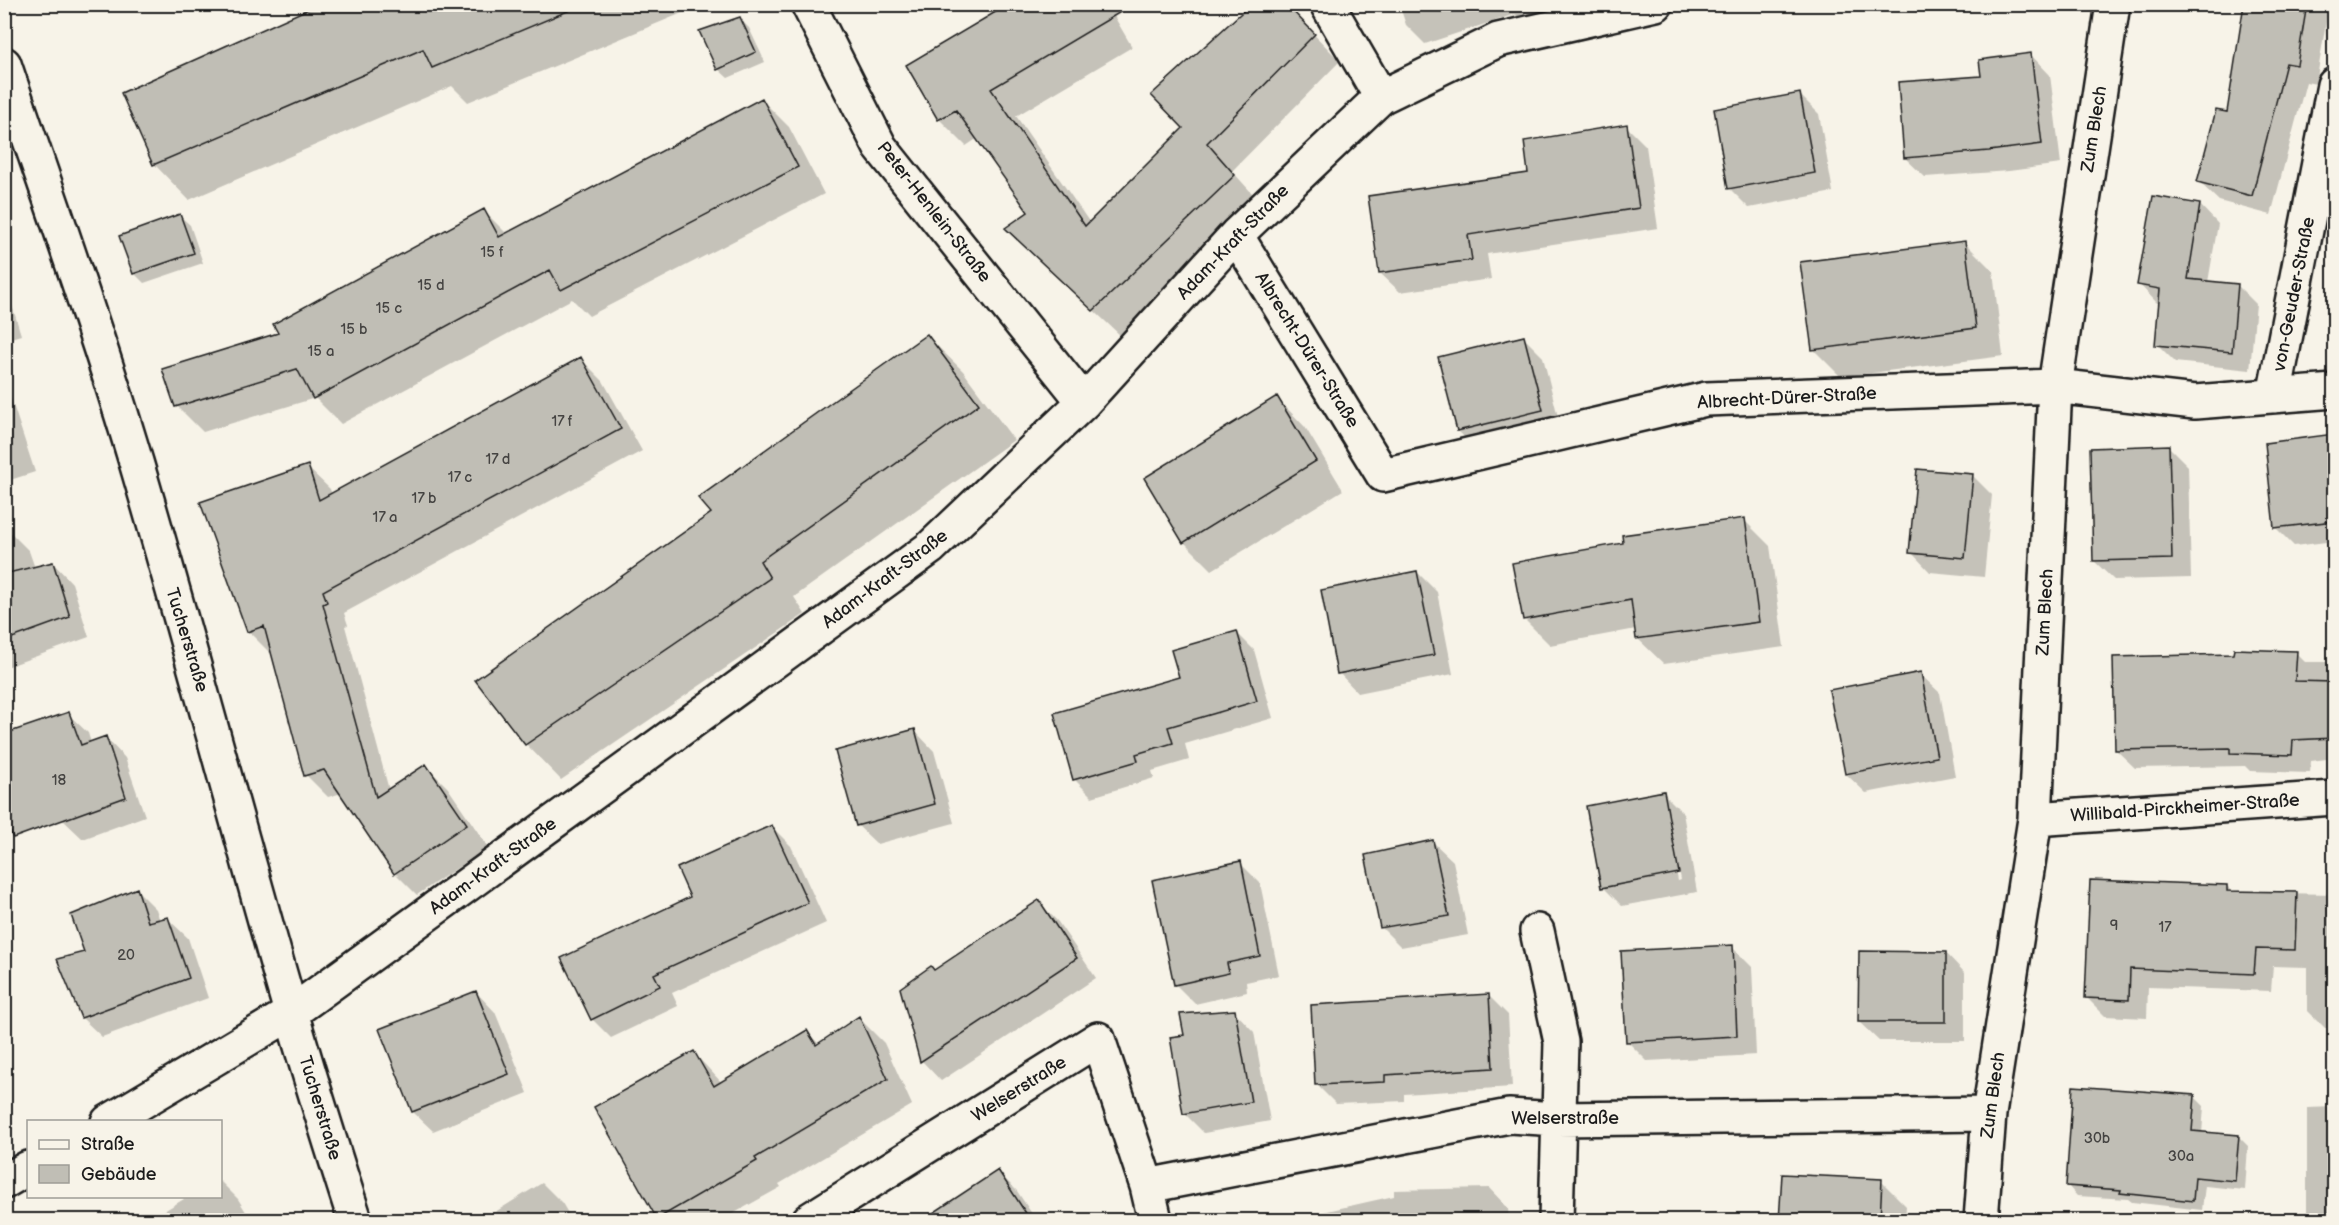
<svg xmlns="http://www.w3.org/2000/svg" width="2339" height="1225" font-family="'Balsamiq Sans',sans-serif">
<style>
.shadow{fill:#0003;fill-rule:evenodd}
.building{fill:#c0beb5;stroke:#1c1c1c;stroke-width:1.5}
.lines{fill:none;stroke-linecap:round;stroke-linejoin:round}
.street-casing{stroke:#1c1c1c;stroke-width:38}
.street{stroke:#f7f3e8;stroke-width:33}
.labels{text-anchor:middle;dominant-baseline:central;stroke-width:4.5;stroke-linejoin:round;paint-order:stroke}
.number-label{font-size:15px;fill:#454442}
.street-label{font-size:18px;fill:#1c1c1c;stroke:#f7f3e8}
</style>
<rect width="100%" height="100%" fill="#f7f3e8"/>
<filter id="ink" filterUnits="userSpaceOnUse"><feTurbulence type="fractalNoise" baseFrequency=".0167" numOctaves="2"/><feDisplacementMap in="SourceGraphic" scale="12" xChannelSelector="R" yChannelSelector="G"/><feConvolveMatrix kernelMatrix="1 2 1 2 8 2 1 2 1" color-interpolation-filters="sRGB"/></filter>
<g filter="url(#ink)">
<path class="shadow" d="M322 4H704L468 102 452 86 189 200 154 164Z
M1107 4 1132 47 1016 116 1090 223 1185 128 1284 4 1340 61 1232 171 1260 202 1121 336 1007 229 1030 213 978 138 966 146 939 119 908 66Z
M1399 4H1616L1531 30 1515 14 1425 44 1406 25Z
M2245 4H2329L2316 84 2306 82 2271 215 2219 201 2199 182 2228 114Z
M739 18 749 28 765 62 728 78 718 69Z
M2031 55 2050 75 2061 164 2009 171 1925 177 1905 158 1982 77Z
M1800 95 1819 114 1833 192 1749 208 1729 188Z
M762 100 789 127 824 194 589 316 572 299 341 424 315 398 203 432 177 406 280 334 484 211 507 234Z
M1626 126 1646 146 1658 228 1487 254 1491 279 1400 292 1380 273 1530 174Z
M2200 205 2218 224 2208 282 2237 285 2256 304 2250 370 2175 362 2157 344 2160 303H2157L2139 284Z
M180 216 190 225 203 263 144 283 134 273Z
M1965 243 1993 271 2003 356 1841 377 1813 349Z
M4 290 9 295 21 335 4 340Z
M927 336 963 371 1014 440 794 597 805 614 561 780 526 744 713 513Z
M1523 337 1543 357 1561 429 1478 450 1458 431Z
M581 359 603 381 642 451 344 613 348 625 345 626 389 790 426 766 448 788 488 847 417 895 395 873 342 793 328 797 306 775 273 652 270 653 248 631 307 467 330 489 332 495Z
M4 377 35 472 4 482Z
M1277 398 1305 427 1343 490 1212 570 1184 542Z
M2334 435V541L2294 546 2276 528 2266 444Z
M2168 446 2188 466 2191 578 2114 580 2094 561Z
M1972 475 1992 495 1984 577 1930 572 1911 552Z
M1744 520 1770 546 1784 647 1664 664 1637 638 1636 629 1550 645 1524 619Z
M9 531 29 551 35 568 53 563 72 583 89 637 4 668V533Z
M1417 572 1437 592 1453 674 1358 693 1339 673Z
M1237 633 1254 650 1273 718 1185 744 1189 760 1152 771 1154 778 1092 797 1075 780 1181 678Z
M2296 653 2305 662H2334V758L2311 761 2310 773 2250 771 2245 766 2135 768 2116 750Z
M1920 674 1940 693 1955 776 1866 793 1846 774Z
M68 714 88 733 91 743 106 738 125 758 145 816 83 839 63 820Z
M915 731 934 751 954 823 877 844 857 825Z
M1663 793 1683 813 1697 892 1622 906 1603 887ZM1666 813H1669L1681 880 1678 881Z
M772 827 791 846 826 923 672 993 678 1006 611 1038 592 1019 692 898Z
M1433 842 1453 861 1468 935 1401 947 1382 928 1367 856Z
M1240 863 1260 883 1279 975 1246 982 1247 992 1195 1004 1175 984Z
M2227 886 2233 892 2334 894V1028H2325L2307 1010V967L2273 966 2271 991 2148 987 2147 1018 2105 1016 2087 998Z
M137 890 156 909 160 921 168 919 188 938 208 998 102 1037 82 1018Z
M1039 902 1058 922 1096 978 941 1081 922 1061 902 989 934 972Z
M1732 947 1752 967 1756 1055 1647 1061 1627 1041Z
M1946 953 1965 973V1041H1879L1859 1022Z
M476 992 495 1012 528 1093 433 1131 413 1112 381 1030Z
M1488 995 1508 1015 1512 1087 1404 1094V1101L1336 1104 1316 1084Z
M1235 1012 1254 1032 1270 1121 1204 1133 1184 1113 1186 1036Z
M859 1018 884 1043 912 1105 779 1184 781 1187 722 1220H661L658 1218 694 1053 722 1083 807 1032 820 1045Z
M2194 1096 2204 1106 2202 1134 2239 1137 2248 1146 2245 1190 2205 1186 2202 1210 2132 1202 2128 1199 2077 1196 2068 1186Z
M4 1105 12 1127 4 1129Z
M2334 1107V1220H2310L2307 1217V1108Z
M998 1172 1017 1191 1036 1220H924Z
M220 1181 238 1199 251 1220H149L189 1196H220Z
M1881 1181 1906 1206 1905 1220H1781Z
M542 1183 562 1203 572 1220H482Z
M1489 1188 1508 1208 1509 1220H1323V1212L1394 1196V1190Z
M1633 1217 1701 1220H1633Z"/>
<path class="building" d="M319 4H582V5L432 68 423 49 153 165 121 93Z
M1009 4H1134L991 89 1085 226 1183 128 1151 95 1251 4H1286L1315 34 1207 143 1235 175 1093 311 1005 228 1028 212 956 110 938 120 906 65Z
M2244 4H2307L2297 65 2286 63 2252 196 2197 182 2216 110 2227 112Z
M740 17 756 52 717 70 699 31Z
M2031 53 2042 144 1989 151 1904 158 1898 82 1981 76 1979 60Z
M1800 93 1815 173 1728 189 1714 109Z
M762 98 798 167 561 290 550 270 313 399 297 369 175 407 162 369 278 333 273 324 484 209 499 237Z
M1627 124 1639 208 1468 235 1472 260 1379 273 1368 196 1528 173 1524 141Z
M2153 196 2200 204 2188 279 2238 284 2232 352 2155 345 2160 289 2137 285Z
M180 214 194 253 133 274 119 236Z
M1965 241 1976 328 1812 350 1800 262Z
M927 334 979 404 760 561 770 578 525 745 475 680 711 513 698 498Z
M1524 336 1543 410 1457 431 1438 357Z
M581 357 621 429 323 591 327 602 323 604 376 797 426 764 467 824 394 874 324 770 304 776 264 626 247 632 200 502 308 465 319 500Z
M1277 396 1316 461 1183 543 1144 478Z
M2334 434V521L2274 528 2265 443Z
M2169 445 2172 559 2093 561 2090 448Z
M1917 469 1973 474 1965 558 1909 553Z
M1745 518 1759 622 1636 639 1631 600 1523 620 1512 563 1623 543 1622 535Z
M53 562 70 617 4 641V574Z
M1417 571 1434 655 1337 674 1321 590Z
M1237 631 1257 701 1168 727 1173 743 1136 754 1138 761 1073 780 1054 713 1179 677 1171 650Z
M2234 649 2297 651 2295 681 2334 682V738L2293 740 2292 755 2230 753V748L2115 750 2113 657 2233 654Z
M1921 672 1937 757 1845 774 1829 690Z
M69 712 81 745 106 736 126 797 13 838 4 816V734Z
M915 729 935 804 856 826 835 751Z
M1664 791 1679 873 1601 888 1586 806Z
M772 825 808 903 654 974 660 986 591 1020 561 958 690 897 677 868Z
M1433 840 1449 916 1380 928 1365 855Z
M1241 861 1260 956 1227 963 1229 973 1174 985 1152 880Z
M2090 880 2227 885V891L2297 892 2295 950 2256 949 2254 974 2130 969 2129 1000 2085 998Z
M137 888 148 922 168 917 189 978 81 1018 57 959 84 952 71 915Z
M1039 900 1077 958 920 1062 900 988 931 966 934 970Z
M1733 945 1737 1036 1626 1042 1621 951Z
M1859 951 1946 952V1022H1858Z
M476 991 509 1074 412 1112 379 1029Z
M1489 994 1493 1068 1385 1075V1082L1315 1085 1311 1005Z
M1235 1010 1251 1102 1183 1114 1170 1037 1184 1035 1180 1014Z
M859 1016 888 1079 755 1158 757 1161 657 1219 594 1107 694 1051 714 1086 807 1030 816 1045Z
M2073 1086 2195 1095 2192 1131 2239 1135 2235 1181 2195 1177 2193 1201 2120 1193 2121 1190 2066 1186Z
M998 1170 1031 1221H921Z
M1782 1174 1882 1179 1880 1221H1779Z"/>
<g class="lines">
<g class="street-casing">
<path id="street" d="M808 4 880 147 1084 402
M1327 4 1381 97
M4 64C49 197 96 328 136 462 190 645 238 829 291 1012 311 1082 333 1151 355 1220
M1236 235 1383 475 1706 399 2055 386 2195 402 2334 391
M2274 396 2334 85
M2035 819 2334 798
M1537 931 1561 1042 1556 1220
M108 1122 291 1013 930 548 1084 402 1236 235 1381 97 1498 40 1656 4
M4 1182 28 1168
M1147 1186 1155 1220
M809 1220 1098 1039 1147 1186 1509 1116 1558 1119 1989 1114
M1981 1220 1989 1114 2035 819 2055 386 2113 4"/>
</g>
<use href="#street" class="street"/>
</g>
</g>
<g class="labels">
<g class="number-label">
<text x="492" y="252">15 f</text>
<text x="431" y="285">15 d</text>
<text x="389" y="308">15 c</text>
<text x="354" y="329">15 b</text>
<text x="321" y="351">15 a</text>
<text x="562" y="421">17 f</text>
<text x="498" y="459">17 d</text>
<text x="460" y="477">17 c</text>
<text x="424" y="498">17 b</text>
<text x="385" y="517">17 a</text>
<text x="59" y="780">18</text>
<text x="2114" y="925">9</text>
<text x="2165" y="927">17</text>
<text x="126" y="955">20</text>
<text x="2097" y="1138">30b</text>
<text x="2181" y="1156">30a</text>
</g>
<g class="street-label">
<text transform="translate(2094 129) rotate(-81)">Zum Blech</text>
<text transform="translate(934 212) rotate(52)">Peter-Henlein-Straße</text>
<text transform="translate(1233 242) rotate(-46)">Adam-Kraft-Straße</text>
<text transform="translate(2294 294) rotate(-79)">von-Geuder-Straße</text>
<text transform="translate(1307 350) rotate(58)">Albrecht-Dürer-Straße</text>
<text transform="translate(1787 398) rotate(-3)">Albrecht-Dürer-Straße</text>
<text transform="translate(885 579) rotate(-37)">Adam-Kraft-Straße</text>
<text transform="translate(2045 612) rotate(-87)">Zum Blech</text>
<text transform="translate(187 640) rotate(73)">Tucherstraße</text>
<text transform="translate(2185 808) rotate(-4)">Willibald-Pirckheimer-Straße</text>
<text transform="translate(493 866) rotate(-36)">Adam-Kraft-Straße</text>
<text transform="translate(1019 1089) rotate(-32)">Welserstraße</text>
<text transform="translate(1993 1095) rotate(-82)">Zum Blech</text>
<text transform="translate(320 1108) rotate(73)">Tucherstraße</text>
<text x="1565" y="1118">Welserstraße</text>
</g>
</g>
<rect width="2339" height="1225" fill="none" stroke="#f7f3e8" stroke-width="24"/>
<rect x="12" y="12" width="2315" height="1201" fill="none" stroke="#1c1c1c" stroke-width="2" filter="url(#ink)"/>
<rect x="27" y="1120" width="195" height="78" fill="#f7f3e8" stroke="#9f9d96" stroke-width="1.5"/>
<rect x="39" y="1140" width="30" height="9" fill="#f7f3e8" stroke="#9f9d96" stroke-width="1.5"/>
<text x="81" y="1150" font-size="18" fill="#1c1c1c">Straße</text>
<rect x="39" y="1165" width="30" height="18" fill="#c0beb5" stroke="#9f9d96" stroke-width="1.5"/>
<text x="81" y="1180" font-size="18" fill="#1c1c1c">Gebäude</text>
</svg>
